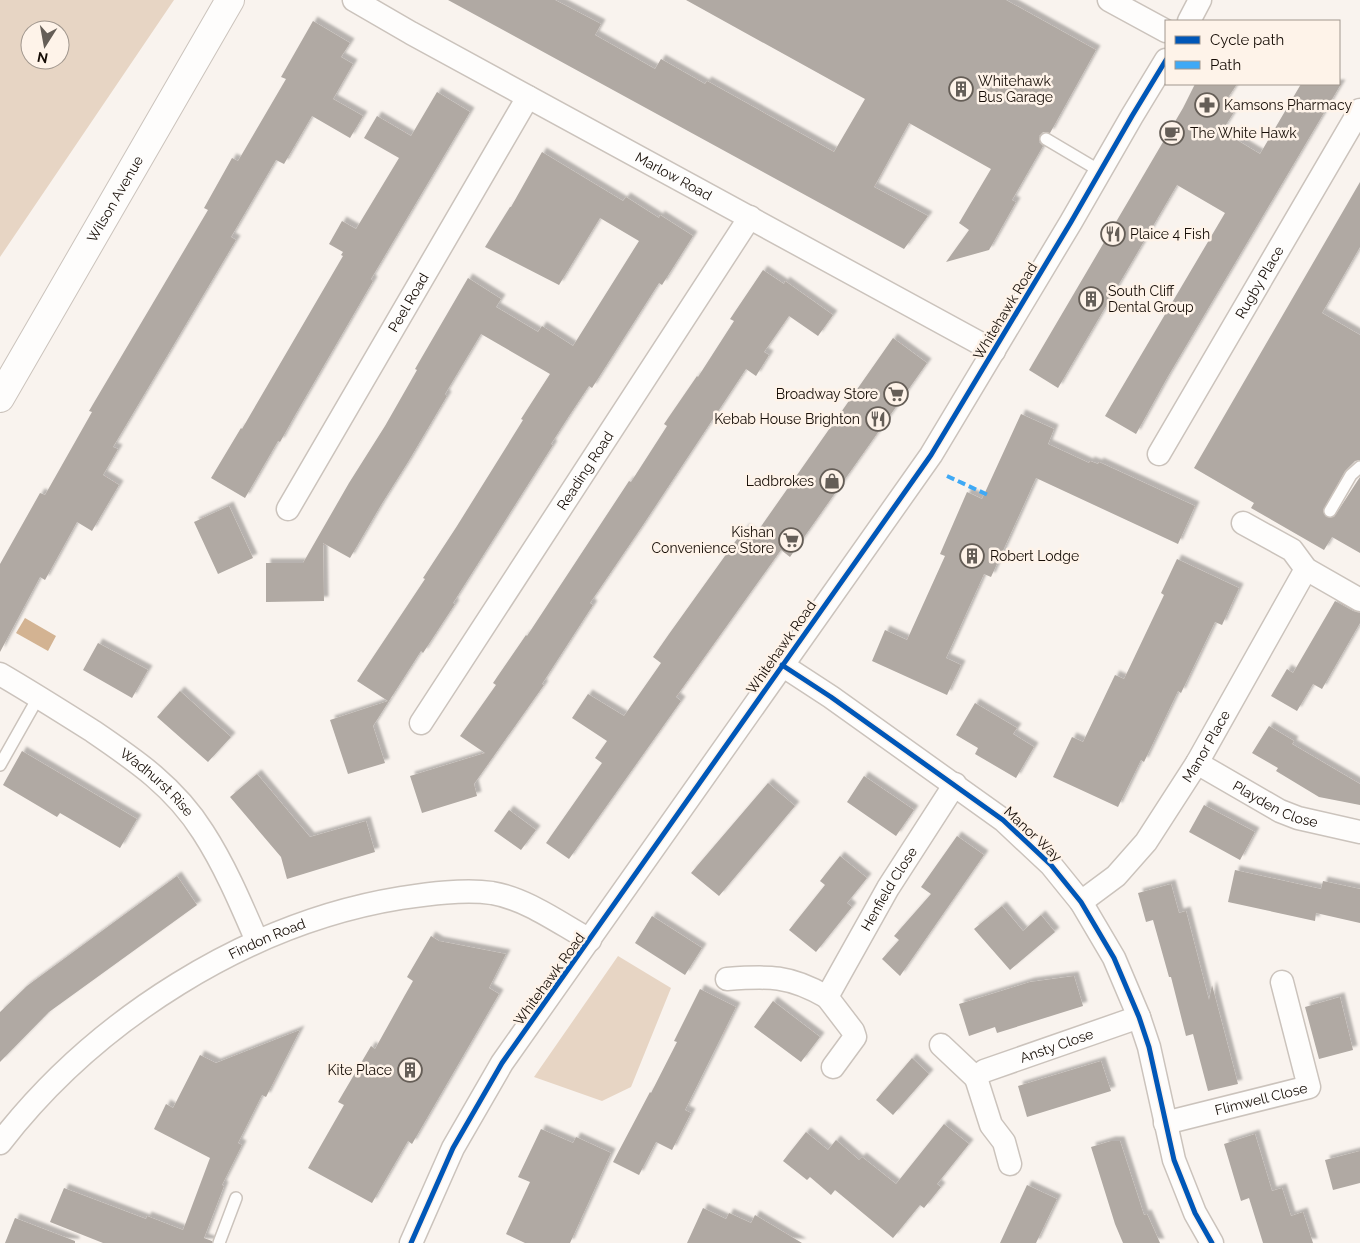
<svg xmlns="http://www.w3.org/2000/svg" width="1360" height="1243" font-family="Raleway,sans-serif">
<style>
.green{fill:#e7d5c4;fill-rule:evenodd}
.water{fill:#d3b392}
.building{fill:#b0a9a3;filter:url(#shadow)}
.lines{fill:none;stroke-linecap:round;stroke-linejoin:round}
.lane-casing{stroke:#cbc3bc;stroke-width:14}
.street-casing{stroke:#cbc3bc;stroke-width:25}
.secondary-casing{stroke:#cbc3bc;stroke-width:30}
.lane{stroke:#fefdfc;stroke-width:11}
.street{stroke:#fefdfc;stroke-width:22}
.secondary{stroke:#fefdfc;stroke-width:28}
.quiet{stroke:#3fa9f5;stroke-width:4;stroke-dasharray:8 4;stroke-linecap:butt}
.cycleway-casing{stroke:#fef3e9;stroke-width:8}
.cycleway{stroke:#0057b8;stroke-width:5}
.labels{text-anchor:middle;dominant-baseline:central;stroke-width:5;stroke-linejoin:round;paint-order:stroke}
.poi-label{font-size:14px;fill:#160d06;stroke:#fef3e9;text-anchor:start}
.street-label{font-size:14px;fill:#160d06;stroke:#fef3e9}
</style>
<defs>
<filter id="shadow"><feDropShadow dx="4.5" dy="-4.5" stdDeviation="1" flood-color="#0004"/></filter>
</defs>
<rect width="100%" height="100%" fill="#f9f3ee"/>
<path class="green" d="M0 0H174L0 257ZM30 30H60V60H30Z
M618 956 671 988 631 1087 602 1101 534 1077Z"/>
<path class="water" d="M25 618 56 636 48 651 16 633Z"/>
<path class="building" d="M448 0H555L601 24 595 35 655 69 661 59 705 84 707 81 834 152 865 99 686 0H1006L1096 50 1050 133 1043 132 1039 136V142L1043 146 1012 200 1016 202 989 250 946 262 969 230 959 223 991 169 909 123 874 187 928 216 904 249Z
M313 21 350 43 341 57 353 64 333 99 363 116 350 138 312 116 284 164 276 160 231 237 236 240 113 447 118 449 103 475 119 485 92 531 77 522 45 580 40 577 0 652V564L40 493 45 495 92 412 89 411 208 210 204 208 232 158 238 161 286 79 281 77Z
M1195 84H1237L1225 102 1236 109 1222 131 1260 154 1301 84H1341L1167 378 1136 434 1105 416 1225 213 1177 185 1058 388 1029 370 1183 108Z
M437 92 470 112 371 279 373 281 294 417 280 442 278 441 245 498 211 478 241 428 242 429 343 256 341 255 343 252 329 244 342 221 356 229 399 158 364 138 377 116 411 136Z
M542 152 623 201 626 197 659 218 660 215 693 236 662 285 659 283 592 388 589 386 569 416 551 444 553 445 453 603 455 604 423 653 421 651 373 726 385 763 348 774 330 720 388 701 357 681 425 579 423 578 457 526 523 420 521 419 550 374 481 334 445 394 447 396 408 462 381 505 350 558 323 543 324 601 266 602V563H303L349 483 385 426 417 370 415 369 468 278 501 299 496 307 538 332 542 326 573 346 639 241 600 218 559 285 485 247 510 207H511Z
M1360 182V247L1322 313 1360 335V460L1355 461 1345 471 1323 510 1326 517H1334L1360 477V553L1332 537 1324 550 1251 508 1254 503 1194 468Z
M763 270 784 284 785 281 833 315 818 336 789 316 764 352 769 355 756 376 746 369 643 525 590 603 593 605 542 684 544 685 474 784 477 796 422 813 410 776 485 753 460 736 496 685 493 683 526 635 527 636 629 481 631 482 667 426 664 424 697 376 698 377 734 321 730 319Z
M893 338 927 363 790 557 781 550 676 697 681 701 569 859 546 843 602 763 595 758 607 741 572 718 588 694 624 716 661 663 653 657 669 634 745 528 755 535Z
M1021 414 1054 429 1048 444 1089 463 1090 461 1098 464 1099 462 1195 506 1178 544 1036 478 991 577 984 574 946 658 961 665 947 695 872 661 885 630 907 640 945 556 940 554 967 492 982 499Z
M229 506 253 558 218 574 194 522Z
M1177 559 1239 588 1222 625 1215 622 1181 693 1178 691 1144 762 1141 760 1118 807 1053 777 1072 737 1083 742 1115 675 1124 679 1164 595 1161 593Z
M1335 601 1353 611 1360 613V623L1322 689 1313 684 1297 711 1271 696 1287 669 1293 673Z
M98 643 148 670 132 698 83 670Z
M180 691 231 737 208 762 157 717Z
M975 703 1017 728 1013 734 1034 747 1016 778 975 754 978 748 956 735Z
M1269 726 1294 741 1292 744 1360 784V805L1319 797 1276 771 1278 768 1252 753Z
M22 751 137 819 120 848 60 813 57 817 3 785Z
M257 774 310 837 366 821 375 852 287 879 281 857 230 797Z
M864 776 914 810 896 836 847 802Z
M768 783 795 806 719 896 691 873Z
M1204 805 1255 832 1240 860 1189 832Z
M509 810 536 830 521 850 494 831Z
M957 836 984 855 900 976 882 959 899 940 894 936 931 894 921 887Z
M840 856 867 878 847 903 852 907 816 952 789 930 825 885 820 881Z
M1235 870 1321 889 1323 881 1360 889V923L1316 913 1315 921 1228 902Z
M177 876 197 905 49 1012 0 1062V1012L27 986Z
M1171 884 1179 913 1186 911 1209 1000 1212 985 1238 1084 1208 1091 1193 1034 1186 1036 1171 977H1169L1153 920 1146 922 1138 893Z
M1002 906 1023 931 1041 915 1055 932 1010 970 974 929Z
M652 916 702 948 685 975 635 943Z
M431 936 439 941 506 954 489 988 499 994 412 1144 408 1141 372 1203 308 1168 344 1105 338 1102 371 1046 375 1049 405 995 413 981 407 977Z
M1074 976 1083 1006 997 1033 995 1027 969 1036 959 1004 1030 982Z
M700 989 736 1007 685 1110 691 1113 672 1150 656 1142 639 1175 613 1162 650 1092 651 1093 677 1042 674 1041Z
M1340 997 1353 1050 1319 1059 1305 1007Z
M773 1001 820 1037 801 1062 754 1027Z
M300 1030 266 1097 262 1095 238 1143 242 1145 222 1185 224 1186 204 1238 212 1241V1243H103L50 1222 64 1188 146 1219 147 1216 183 1230 210 1158 154 1129 166 1104 173 1108 200 1055 216 1063Z
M912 1058 929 1074 893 1115 876 1100Z
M1101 1061 1111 1091 1027 1117 1018 1086Z
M944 1124 969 1144 937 1184 941 1187 924 1208 920 1205 893 1238 835 1190 831 1195 810 1177 807 1180 783 1161 806 1132 828 1150 836 1140 859 1160 862 1157 896 1184Z
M541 1129 573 1143 576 1137 611 1153 570 1243H525L506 1234 530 1182 518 1177Z
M1255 1134 1272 1191 1282 1188 1291 1216 1303 1212 1313 1243H1263L1249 1198 1241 1201 1224 1144Z
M1111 1141H1120L1144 1215 1147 1214 1160 1243H1123L1115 1224 1091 1147Z
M1360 1151V1183L1333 1190 1325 1160Z
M1027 1185 1057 1199 1036 1243H1000Z
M703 1208 726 1219 729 1213 751 1223 755 1215 802 1243H687Z
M15 1218 75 1241V1243H5Z"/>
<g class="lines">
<g class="lane-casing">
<path id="lane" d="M1046 139 1100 171
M1330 511 1351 475 1360 467
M0 765 39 696
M219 1243 236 1198"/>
</g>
<g class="street-casing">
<g id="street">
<path id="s1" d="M354 0 411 33 994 351"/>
<path d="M1109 0 1166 31"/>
<path d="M1189 21 1200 0"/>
<path id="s2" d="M1159 454 1360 110"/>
<path id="s3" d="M288 509 528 97"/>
<path d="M1243 523 1292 550 1306 569 1360 600"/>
<path d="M782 665 831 697 1003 820 1051 865 1081 902 1114 958 1139 1017 1149 1047 1174 1160 1195 1213 1212 1243"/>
<path id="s4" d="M0 674C31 692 61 711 91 730 135 760 174 786 203 832 225 866 241 904 257 941"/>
<path id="s5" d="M421 723 750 217"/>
<path id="s6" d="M1197 763 1280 811 1298 818 1360 832"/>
<path id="s7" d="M1081 902 1116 876 1146 842 1197 763 1306 569"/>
<path d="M727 979C769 976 789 975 827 997"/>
<path d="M941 1045 976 1078"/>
<path id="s8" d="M833 1067 855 1037 853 1031 827 997 888 888 955 784"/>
<path id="s9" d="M1165 1123 1309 1087 1282 982"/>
<path id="s10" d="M0 1143C95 1020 247 923 401 898 428 894 464 889 492 893 527 899 559 923 590 940"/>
<path id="s11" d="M1010 1164 1004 1142 991 1125 976 1078 984 1071 1139 1017"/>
<path d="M411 1243 453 1148 502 1063 931 455 1071 222 1132 116 1166 60"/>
</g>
</g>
<g class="secondary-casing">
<g id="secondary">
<path id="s12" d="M0 398 230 0"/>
</g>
</g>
<use href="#lane" class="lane"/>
<use href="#street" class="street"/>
<use href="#secondary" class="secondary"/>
<path class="quiet" d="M947 476 988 495"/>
<g class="cycleway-casing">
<path id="cycleway" d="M782 665 831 697 1003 820 1051 865 1081 902 1114 958 1139 1017 1149 1047 1174 1160 1195 1213 1212 1243
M411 1243 453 1148 502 1063 931 455 1071 222 1132 116 1166 60"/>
</g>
<use href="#cycleway" class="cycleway"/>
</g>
<defs>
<g id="building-ring" transform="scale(1.25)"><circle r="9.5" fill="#fef3e9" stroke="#655e57" stroke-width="1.5"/><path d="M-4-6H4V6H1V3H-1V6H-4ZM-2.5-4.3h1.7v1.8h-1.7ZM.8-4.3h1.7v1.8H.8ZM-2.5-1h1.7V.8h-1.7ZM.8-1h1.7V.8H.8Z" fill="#655e57"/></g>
<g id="pharmacy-ring" transform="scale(1.25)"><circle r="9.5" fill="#fef3e9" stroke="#655e57" stroke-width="1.5"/><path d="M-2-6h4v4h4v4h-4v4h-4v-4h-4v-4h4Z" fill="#655e57"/></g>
<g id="cafe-ring" transform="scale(1.25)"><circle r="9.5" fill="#fef3e9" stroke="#655e57" stroke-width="1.5"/><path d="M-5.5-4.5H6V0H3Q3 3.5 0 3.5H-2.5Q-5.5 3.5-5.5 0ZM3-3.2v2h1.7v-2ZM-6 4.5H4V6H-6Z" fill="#655e57"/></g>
<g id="restaurant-ring" transform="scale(1.25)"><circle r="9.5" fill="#fef3e9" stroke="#655e57" stroke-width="1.5"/><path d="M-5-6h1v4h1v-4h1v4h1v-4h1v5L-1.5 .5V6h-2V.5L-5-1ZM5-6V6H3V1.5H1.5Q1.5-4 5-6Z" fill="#655e57"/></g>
<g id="supermarket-ring" transform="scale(1.25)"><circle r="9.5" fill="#fef3e9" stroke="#655e57" stroke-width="1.5"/><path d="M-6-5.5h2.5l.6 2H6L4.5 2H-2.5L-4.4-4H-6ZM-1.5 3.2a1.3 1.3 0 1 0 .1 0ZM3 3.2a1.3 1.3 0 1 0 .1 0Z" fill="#655e57"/></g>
<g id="shop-ring" transform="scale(1.25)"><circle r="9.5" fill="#fef3e9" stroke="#655e57" stroke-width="1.5"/><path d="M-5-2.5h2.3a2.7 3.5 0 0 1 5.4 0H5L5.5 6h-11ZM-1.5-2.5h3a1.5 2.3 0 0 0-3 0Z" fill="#655e57"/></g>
</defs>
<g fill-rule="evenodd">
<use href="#building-ring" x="961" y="89"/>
<use href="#pharmacy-ring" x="1207" y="105"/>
<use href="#cafe-ring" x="1172" y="133"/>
<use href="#restaurant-ring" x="1113" y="234"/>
<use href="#building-ring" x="1091" y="299"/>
<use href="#supermarket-ring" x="896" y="394"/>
<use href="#restaurant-ring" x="878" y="419"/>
<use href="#shop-ring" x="832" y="481"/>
<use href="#supermarket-ring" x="791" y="540"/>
<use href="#building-ring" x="972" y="556"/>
<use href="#building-ring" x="410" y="1070"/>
</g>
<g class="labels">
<g class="poi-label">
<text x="978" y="81">Whitehawk<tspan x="978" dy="16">Bus Garage</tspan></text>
<text x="1224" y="105">Kamsons Pharmacy</text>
<text x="1190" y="133">The White Hawk</text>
<text x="1130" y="234">Plaice 4 Fish</text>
<text x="1108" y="291">South Cliff<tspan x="1108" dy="16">Dental Group</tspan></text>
<text x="878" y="394" text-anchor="end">Broadway Store</text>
<text x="860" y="419" text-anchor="end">Kebab House Brighton</text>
<text x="814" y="481" text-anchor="end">Ladbrokes</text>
<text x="774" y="532" text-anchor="end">Kishan<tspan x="774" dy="16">Convenience Store</tspan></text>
<text x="990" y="556">Robert Lodge</text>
<text x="392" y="1070" text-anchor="end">Kite Place</text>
</g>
<g class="street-label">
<text stroke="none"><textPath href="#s1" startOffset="365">Marlow Road</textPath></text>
<text stroke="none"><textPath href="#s12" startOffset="230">Wilson Avenue</textPath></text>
<text stroke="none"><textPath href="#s2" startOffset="199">Rugby Place</textPath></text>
<text stroke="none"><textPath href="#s3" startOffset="239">Peel Road</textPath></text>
<text transform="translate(1005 311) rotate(-59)">Whitehawk Road</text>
<text stroke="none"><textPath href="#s5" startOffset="301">Reading Road</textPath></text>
<text transform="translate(781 647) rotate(-55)">Whitehawk Road</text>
<text stroke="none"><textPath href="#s7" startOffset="202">Manor Place</textPath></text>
<text stroke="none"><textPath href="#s4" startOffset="191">Wadhurst Rise</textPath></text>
<text stroke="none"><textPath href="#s6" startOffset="89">Playden Close</textPath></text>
<text transform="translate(1033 834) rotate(43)">Manor Way</text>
<text stroke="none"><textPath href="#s8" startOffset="211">Henfield Close</textPath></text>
<text stroke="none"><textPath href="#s10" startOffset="340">Findon Road</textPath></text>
<text transform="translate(549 979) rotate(-54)">Whitehawk Road</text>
<text stroke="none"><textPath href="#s11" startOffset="181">Ansty Close</textPath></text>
<text stroke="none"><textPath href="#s9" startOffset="99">Flimwell Close</textPath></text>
</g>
</g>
<rect x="1165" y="20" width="175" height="65" fill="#fef3e9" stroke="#a1978e"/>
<rect x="1175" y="36" width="25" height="8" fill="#0057b8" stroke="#a1978e"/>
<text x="1210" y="45" font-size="15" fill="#160d06">Cycle path</text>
<rect x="1175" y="61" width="25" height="8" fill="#3fa9f5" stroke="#a1978e"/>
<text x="1210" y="70" font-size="15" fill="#160d06">Path</text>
<g transform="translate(45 45) rotate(191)"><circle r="24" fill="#fef3e9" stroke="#a1978e"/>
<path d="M0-4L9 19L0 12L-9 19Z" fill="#655e57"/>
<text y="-8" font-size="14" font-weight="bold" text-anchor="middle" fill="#160d06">N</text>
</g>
</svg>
